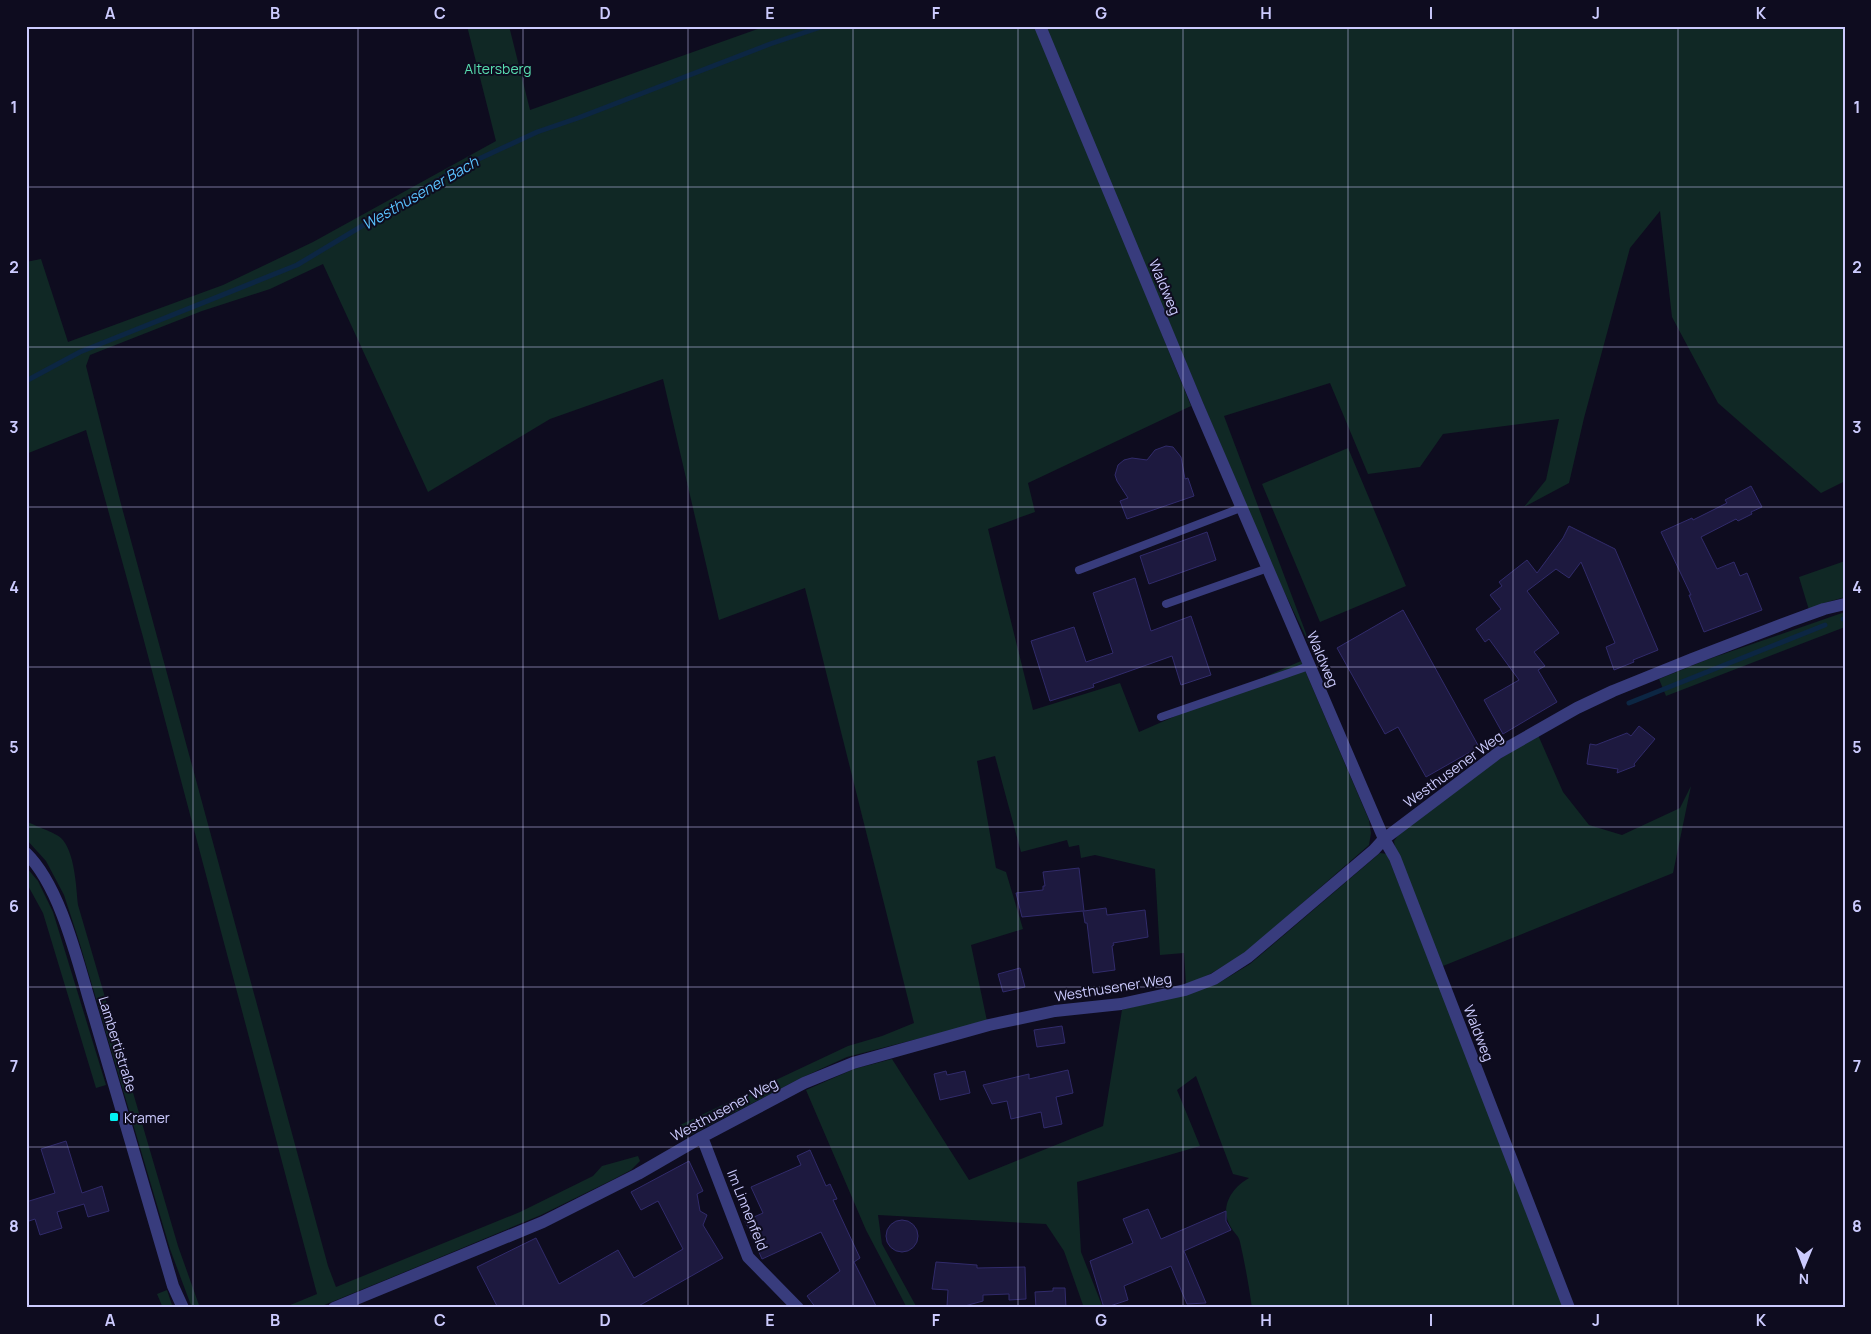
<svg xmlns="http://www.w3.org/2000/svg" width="1871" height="1334" font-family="Manrope,sans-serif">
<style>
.green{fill:#102825}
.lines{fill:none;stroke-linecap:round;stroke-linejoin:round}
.stream{stroke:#0c2643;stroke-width:5}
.building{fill:#1d193f;stroke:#312b6b}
.service{stroke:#383c7d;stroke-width:8}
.minor{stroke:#383c7d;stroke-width:12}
.grid{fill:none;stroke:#cccbfe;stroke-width:1;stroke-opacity:0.55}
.poi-dot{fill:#03f1f2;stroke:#0e0c1f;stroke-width:2}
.labels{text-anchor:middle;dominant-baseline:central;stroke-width:4;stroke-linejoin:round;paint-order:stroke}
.park-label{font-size:14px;fill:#58ddaf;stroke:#0e0c1f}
.street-label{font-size:14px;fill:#cccbfe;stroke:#0e0c1f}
.poi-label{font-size:14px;fill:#cccbfe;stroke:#0e0c1f;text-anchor:start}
.water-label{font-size:15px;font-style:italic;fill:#5ac1fd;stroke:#0e0c1f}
.neatline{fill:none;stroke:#cccbfe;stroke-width:2}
.grid-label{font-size:16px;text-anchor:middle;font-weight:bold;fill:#cccbfe}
</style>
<rect width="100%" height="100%" fill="#0e0c1f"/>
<path class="green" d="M467 26H509L530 110 766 26H1037L1191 406 1028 483 1035 512 988 529 1033 710 1120 683 1139 732 1301 661 1369 820 1371 833 1369 845 1244 954 1210 974 1186 985 1184 953 1160 955 1155 869 1095 855 1081 858 1079 845 1069 847 1067 840 1021 852 995 756 977 761 996 868 1006 872 1023 929 971 945 987 1021 847 1057 801 1078 683 1139 680 1125 848 1046 882 1036 914 1023 805 588 719 620 663 379 550 419 428 492 323 264 270 289 202 311 90 355 86 366 121 504 328 1266 336 1287 520 1212 593 1176 602 1166 638 1156 640 1161 631 1170 612 1180 541 1215 424 1264 317 1308H283L317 1294 143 637 86 430 26 454V262L41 259 68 342 223 285 313 242 496 141Z
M1044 26H1845V481L1821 493 1718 403 1672 317 1660 211 1630 248 1584 418 1569 483 1524 507 1546 480 1559 419 1443 434 1420 467 1368 474 1330 383 1224 416 1313 652 1271 564Z
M1348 448 1406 586 1320 622 1262 484Z
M1845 561V597L1824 603 1809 610 1799 577Z
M1845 612V627L1666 696 1659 679 1706 660Z
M1538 735 1563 792 1589 825 1622 835 1680 808 1691 786 1673 873 1443 966 1395 848 1394 841 1399 834 1495 762Z
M26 821C35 826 56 833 61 838 75 852 76 886 78 905L178 1246 200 1308H192L170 1249 79 941 64 895 46 861 26 839Z
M1380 853 1387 854 1566 1308H1252C1249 1286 1245 1264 1240 1242 1239 1236 1235 1234 1232 1229 1218 1209 1231 1188 1249 1178L1233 1174 1196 1076 1177 1090 1200 1146 1077 1182 1081 1252 1103 1308H1084L1064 1251 1046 1224 878 1215 882 1244 917 1308H907L866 1230 806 1090 854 1069 892 1059 969 1180 1103 1126 1122 1010 1217 984 1250 964Z
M26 867 38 881 53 912 106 1085 96 1088 43 913 26 882Z
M167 1290 173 1308H163L157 1294Z"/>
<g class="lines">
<path class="stream" d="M26 381 80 352 297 265 457 169 537 132 578 118 770 44 824 26
M1843 619H1845
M1629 703 1825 625"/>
</g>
<path class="building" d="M1166 446 1173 447 1181 457 1185 479 1188 478 1194 496 1127 519 1120 501 1128 498 1117 481 1115 475 1118 465 1124 460 1132 458 1147 460 1155 450Z
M1751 486 1762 507 1751 512 1752 514 1738 521 1736 519 1701 537 1717 569 1734 562 1740 576 1747 573 1762 610 1704 632 1689 595H1691L1661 532 1692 518 1693 520 1727 503 1725 500Z
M1569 526 1615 549 1658 650 1633 660 1634 662 1614 670 1606 647 1615 643 1581 562 1569 578 1556 569 1527 591 1559 633 1534 652 1545 666 1538 670 1557 702 1503 734 1484 700 1519 680 1489 639 1485 642 1476 629 1501 609 1490 595 1502 586 1499 582 1527 560 1537 573 1563 538Z
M1207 532 1216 560 1149 584 1140 556Z
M1135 578 1151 631 1191 616 1211 675 1181 685 1172 656 1093 684 1094 687 1050 701 1031 641 1074 627 1086 662 1113 653 1093 593Z
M1403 610 1479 747 1426 777 1398 727 1385 734 1337 648Z
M1639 726 1655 739 1634 764 1635 766 1617 773 1618 769 1587 764 1590 744 1596 745 1627 733 1631 736Z
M1079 868 1084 911 1106 908 1107 915 1145 910 1148 937 1113 943 1114 945 1112 946 1115 970 1093 973 1087 923H1085L1083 911 1022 917 1016 893 1043 890V886H1045L1043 872Z
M1020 968 1025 987 1003 992 998 974Z
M1062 1026 1065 1043 1037 1047 1034 1030Z
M1068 1070 1073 1093 1056 1097 1062 1124 1044 1128 1041 1112 1011 1119 1007 1101 992 1104 983 1085 1029 1074V1079Z
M946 1071 947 1075 965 1071 970 1093 940 1100 934 1074Z
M66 1141 82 1193 102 1186 109 1211 88 1217 84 1204 57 1212 62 1228 40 1235 35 1219 26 1222V1202L55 1193 41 1149Z
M810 1150 826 1186 830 1184 837 1199 833 1200 860 1258 854 1262 877 1308H816L807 1296 840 1271 821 1232 762 1259 745 1221 763 1213 751 1187 801 1165 797 1156Z
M689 1161 703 1191 697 1194 700 1211 707 1215 703 1225 723 1258 635 1308H498L477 1267 536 1238 559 1284 618 1250 634 1278 683 1249 658 1201 641 1210 631 1192Z
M1148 1209 1161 1239 1226 1211V1221L1231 1230 1184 1251 1206 1303 1187 1304 1171 1266 1124 1286 1128 1300 1104 1308 1090 1261 1133 1243 1123 1219Z
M886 1236a16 16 0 1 1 32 0a16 16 0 1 1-32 0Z
M936 1262 977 1265V1268L1025 1267 1026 1299 1009 1300V1294L983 1295V1301L961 1307 947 1306 948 1290 932 1289Z
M1053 1288H1065L1066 1308H1036L1035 1292 1053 1291Z"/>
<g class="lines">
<path class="service" d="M1079 570 1243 507
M1166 604 1268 568
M1161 717 1309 666"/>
<path class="minor" d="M1040 26 1198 406 1384 839 1395 858 1569 1308
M26 853C62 888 79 968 94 1016 121 1106 147 1196 173 1286L183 1308
M702 1137 748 1257 798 1308
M334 1308 543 1222 638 1174 702 1137 804 1083 853 1063 989 1025 1055 1011 1121 1004 1185 990 1214 979 1248 957 1374 850 1384 839 1498 753 1577 708 1613 691 1692 659 1791 621 1824 609 1845 604"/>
</g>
<path class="grid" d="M193 26V1308M358 26V1308M523 26V1308M688 26V1308M853 26V1308M1018 26V1308M1183 26V1308M1348 26V1308M1513 26V1308M1678 26V1308M26 187H1845M26 347H1845M26 507H1845M26 667H1845M26 827H1845M26 987H1845M26 1147H1845"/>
<rect class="poi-dot" x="109" y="1112" width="10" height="10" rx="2.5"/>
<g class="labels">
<g class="park-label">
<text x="498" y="68">Altersberg</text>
</g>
<g class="street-label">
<text transform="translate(1165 287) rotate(67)">Waldweg</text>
<text transform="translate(1323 659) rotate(67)">Waldweg</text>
<text transform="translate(1453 769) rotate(-36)">Westhusener Weg</text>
<text transform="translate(1113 987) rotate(-9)">Westhusener Weg</text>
<text transform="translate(1479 1033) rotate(69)">Waldweg</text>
<text transform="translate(118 1044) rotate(73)">Lambertistraße</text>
<text transform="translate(724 1109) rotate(-28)">Westhusener Weg</text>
<text transform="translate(748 1210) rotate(68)">Im Linnenfeld</text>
</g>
<g class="poi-label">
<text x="124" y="1117">Kramer</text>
</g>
<g class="water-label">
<text transform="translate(420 193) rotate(-30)">Westhusener Bach</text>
</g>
</g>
<rect width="1871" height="1334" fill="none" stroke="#0e0c1f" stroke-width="55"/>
<g transform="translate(1804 1266) rotate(181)" stroke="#0e0c1f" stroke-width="4" paint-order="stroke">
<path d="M0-4L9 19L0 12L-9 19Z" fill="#cccbfe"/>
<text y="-8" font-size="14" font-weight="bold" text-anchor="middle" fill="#cccbfe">N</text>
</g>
<rect x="28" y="28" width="1816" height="1278" class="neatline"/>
<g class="grid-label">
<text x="110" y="19">A</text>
<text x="275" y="19">B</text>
<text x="440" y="19">C</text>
<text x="605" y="19">D</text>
<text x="770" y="19">E</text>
<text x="936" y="19">F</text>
<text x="1101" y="19">G</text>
<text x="1266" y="19">H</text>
<text x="1431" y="19">I</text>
<text x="1596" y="19">J</text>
<text x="1761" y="19">K</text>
<text x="14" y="113">1</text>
<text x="1857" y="113">1</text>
<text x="14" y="273">2</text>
<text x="1857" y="273">2</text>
<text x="14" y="433">3</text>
<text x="1857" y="433">3</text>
<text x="14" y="593">4</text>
<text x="1857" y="593">4</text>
<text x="14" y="753">5</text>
<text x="1857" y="753">5</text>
<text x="14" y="912">6</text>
<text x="1857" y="912">6</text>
<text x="14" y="1072">7</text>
<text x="1857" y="1072">7</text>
<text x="14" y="1232">8</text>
<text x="1857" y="1232">8</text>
<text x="110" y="1326">A</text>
<text x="275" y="1326">B</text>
<text x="440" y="1326">C</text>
<text x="605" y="1326">D</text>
<text x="770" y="1326">E</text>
<text x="936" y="1326">F</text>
<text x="1101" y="1326">G</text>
<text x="1266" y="1326">H</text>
<text x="1431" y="1326">I</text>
<text x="1596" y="1326">J</text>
<text x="1761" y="1326">K</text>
</g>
</svg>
